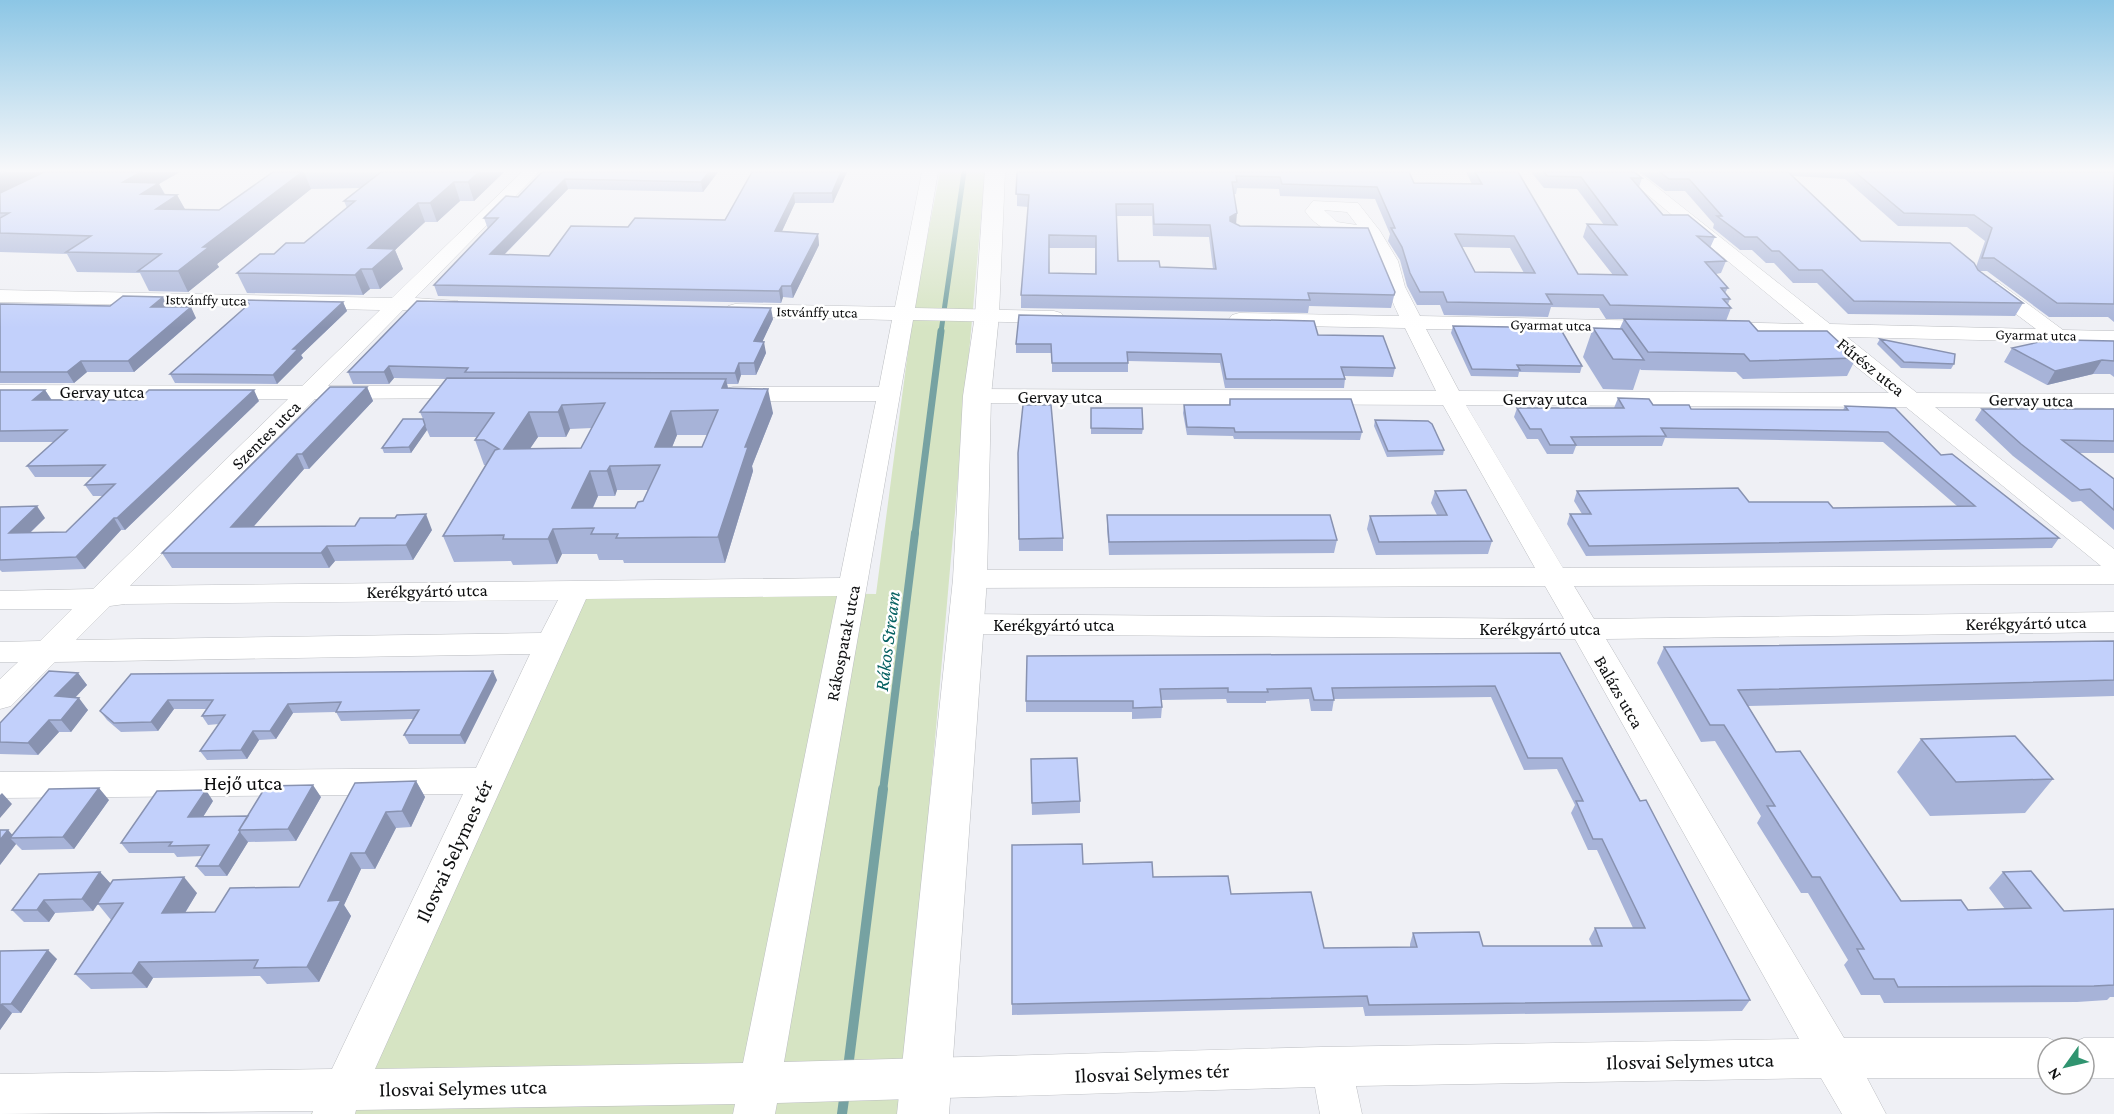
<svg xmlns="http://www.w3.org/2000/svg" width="2114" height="1114" font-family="'Crimson Pro',serif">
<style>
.green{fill:#d6e4c3}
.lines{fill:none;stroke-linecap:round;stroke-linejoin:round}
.stream-far3{stroke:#76a2a2;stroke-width:5}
.stream-far2{stroke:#76a2a2;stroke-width:7}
.stream-far1{stroke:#76a2a2;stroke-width:8}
.stream{stroke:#76a2a2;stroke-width:10}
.street-casing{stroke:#bcbec2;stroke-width:1}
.secondary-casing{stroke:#bcbec2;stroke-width:1}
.street{fill:#fff;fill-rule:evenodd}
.secondary{fill:#fff;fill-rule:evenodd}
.wall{fill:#a7b3d8;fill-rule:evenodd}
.shaded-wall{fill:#8892b0}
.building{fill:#c2d0fb;stroke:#8892b0;stroke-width:1.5;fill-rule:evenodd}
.labels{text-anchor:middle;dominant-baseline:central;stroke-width:5;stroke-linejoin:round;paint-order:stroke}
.far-street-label{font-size:15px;fill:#0e0f10;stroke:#fff}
.street-label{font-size:18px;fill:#0e0f10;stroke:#fff}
.water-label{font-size:20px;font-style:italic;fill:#046061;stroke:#fff}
.near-street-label{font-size:21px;fill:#0e0f10;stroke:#fff}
</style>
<rect width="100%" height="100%" fill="#eff0f5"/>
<path class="green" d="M940 172H985L902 1114H311L566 590 876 594 914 306Z"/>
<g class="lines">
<path class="stream-far3" d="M941 332 964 172"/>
<path class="stream-far2" d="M915 534 941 331"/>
<path class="stream-far1" d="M883 791 915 533"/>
<path class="stream" d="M848 1068 883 789
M842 1114 845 1092"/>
<g class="street-casing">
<path id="street" d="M522 172H539L415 298 458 301 461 305 458 309 403 310 328 386H470L478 388 481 393 478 398 315 399 130 586 840 578 876 401H733L725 399 722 394 725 389 733 387H879L892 320 735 316 728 314 725 310 728 306 735 304 895 307 922 172H938L915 308 1054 311 1061 313 1064 317 1061 321 1054 323 913 320 784 1062 1321 1047 1799 1039 1575 639 966 634 956 631 952 624 956 617 966 614 1564 619 1545 586 970 588 960 585 956 579 960 573 970 570 1535 568 1443 405 977 403 969 401 966 396 969 391 977 389 1436 391 1405 328 1239 325 1232 323 1229 319 1232 315 1239 313 1399 316C1386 289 1380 262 1366 237 1341 235 1320 233 1305 211L1313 201 1358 203 1380 231 1398 261 1405 287 1420 316 1657 321 1664 323 1667 327 1664 331 1657 333 1426 329 1459 391 1889 393 1819 337 1712 332 1709 328 1712 324 1719 322 1804 324 1620 172H1638L1830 324 2036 329 1984 290 1981 286 1984 282H1998L2063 330 2114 331V343L1847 337 1917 393 2114 394V408L1935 407 2114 549V584L1574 586 1594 619 2114 612V632L1606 639 1844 1038H2048L2062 1044 2064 1048H2048V1078H1867L1886 1114H1842L1821 1078 1356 1086 1362 1114H1320L1315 1087 777 1103 775 1114H733L735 1104 356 1110 355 1114H312L313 1111 0 1114V1074L332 1069 463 794 0 798V772L476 768 530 654 55 662 11 706 0 709V679L18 662H0V642L40 641 72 609H0V591L93 589 288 399H0V385L302 386 380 310 0 302V290L392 298ZM1324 210 1347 212 1357 225 1337 222ZM1466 405 1906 407 2101 566 1563 568ZM837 596 743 1063 375 1069 586 599ZM558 600 541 633 76 640 110 606 125 604Z
M2084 1038H2114V1078H2084V1048H2068L2070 1044Z"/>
</g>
<g class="secondary-casing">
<path id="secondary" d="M985 172H1005L999 315 991 396 987 579 949 1114H897L953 579 963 396 975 315Z"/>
</g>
<use href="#street" class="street"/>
<use href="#secondary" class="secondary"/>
</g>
<path class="wall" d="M0 172 159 184 165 194 177 195 185 209 219 210 273 172H504L474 201H460L437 222H425L395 250 403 269 380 289H370L363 295 247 293 237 273 274 254 304 243 347 208 344 201 361 188 311 189 217 264 219 267 188 292 149 291 140 273 77 272 67 254 0 252Z
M542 172H718L703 192 568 189 504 255 549 256 628 227 725 220 847 172 833 203H795L782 231 818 234 819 245 793 298 783 297 781 303 438 296 434 285 488 229 484 218 518 197Z
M1017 172H1409L1414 183 1472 184 1466 172H1518L1578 274 1613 275 1583 237 1587 224 1604 225 1577 189 1544 188 1531 172H1634L1642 178 1639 187 1663 215 1715 237 1710 248 1726 261 1721 273 1716 274 1728 288 1725 293 1730 299 1728 304 1731 308 1726 321 1758 331 1856 358 1847 376 1743 379 1736 372 1641 370 1640 369 1633 390 1603 389 1583 357 1593 328H1620L1624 319H1606L1599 308 1551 307 1548 317 1444 315 1440 305H1417L1407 286 1400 260 1388 241 1390 234 1375 199 1280 196 1279 189 1237 188 1236 194H1234L1236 224 1395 292 1391 308 1309 306 1308 313 1021 308V295L1028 207 1017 206ZM1116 216H1152L1153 236 1209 237 1213 269 1160 267 1118 261ZM1462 247 1510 248 1524 273 1475 272ZM1049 248H1095V274L1049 273Z
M1640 172H2114V322L2108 317H2049L1987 271H1979L2023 303 2015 316 1848 314 1817 283H1793L1774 263H1766L1752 250H1740L1713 228 1714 224 1685 191H1665ZM1793 176 1845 179 1898 226 1967 227 1985 241 1976 267 1861 241Z
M245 300 343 302 347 311 301 355 303 358 277 384 175 383 170 374 248 305Z
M417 301 773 319 762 342 766 353 756 375H741L738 384H727L728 388 773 413 752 466 753 471 725 563H624L623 560H599L597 554H562L557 564 513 565 511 561 454 562 443 536 486 465H484L475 440 477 437H430L427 430 411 453H384L382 448 423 419 420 412 446 379 394 378 389 384H353L348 372ZM592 428 581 448 529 449 538 437H566L570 429ZM677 435H707L702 447H672ZM617 490H648L643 501 635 508H593L598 496H615Z
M0 304 168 307 196 318 134 372H87L74 383H0Z
M1453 326 1582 366 1580 373 1519 372 1518 377 1471 376 1451 333Z
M1318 335 1395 368 1393 377 1344 376 1345 379 1344 388H1225L1220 363 1128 361V372H1052V353H1016V344Z
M1880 339 1954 364 1951 369 1901 368 1877 344Z
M2066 340 2114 341V377L2110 374H2093L2047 385 2004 362 2012 348Z
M367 387 373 401 309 469H304L254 526 432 530 413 560 335 561 329 568H172L162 553Z
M0 390H45L52 400 259 401 125 530H121L85 569 2 572 0 570V507L45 518 30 533 66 532 103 496H93L85 485 93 477H35L27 466 54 442H0Z
M1618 398 1653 405 1691 409 1843 410 1845 406 1941 455 2059 538 2052 548 1586 556 1567 524 1570 514H1582L1574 501 1577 491 1833 508 1957 506 1883 442 1665 438 1662 446H1576L1573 454H1547L1538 439H1527L1514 417 1517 408H1614Z
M1230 399 1362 432 1360 440 1234 439 1233 436 1187 435 1183 413 1184 405H1229Z
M1091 408 1143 429 1142 434H1091Z
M1982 409H2114V453H2078L2114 479V530L2081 501 2072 502 2013 456 1975 420Z
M1375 420 1444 450 1443 455 1387 457 1374 426Z
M1018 453 1063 538V551H1019Z
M1435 491 1492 541 1488 554 1376 555 1367 529 1370 516 1437 515 1431 503Z
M1107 515 1337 540 1334 553 1109 555 1107 528Z
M2114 641V696L1748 706 1776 752 1901 901 1968 910 2005 909 1989 888 2003 872 2064 911 2114 909V997H2110L2107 1000 2077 1002 1884 1003 1880 995H1861L1844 965 1848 960 1808 893H1801L1757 823 1761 816 1715 741 1701 742 1657 663 1664 647Z
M1560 653 1750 1000 1742 1011 1365 1016 1363 1007 1012 1015V1004L1083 864 1231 894 1324 948 1410 947V944L1413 933 1483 946H1592L1589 939 1595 928H1633L1597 850H1588L1571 813 1575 805 1557 769 1524 770 1491 697 1334 699 1332 711H1311L1309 699 1266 701V703H1227L1226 699 1161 700 1162 707 1161 718 1132 719V712H1026V701Z
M78 673 87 685 75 698 88 710 71 732H59L38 755 0 754V723Z
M131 674 497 680 465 744H409L404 735 413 719 341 721 336 712 293 713 276 739 259 740 247 759 207 760 200 751 219 724 208 725 202 716 206 709H174L158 731 121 732 107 720 100 711Z
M1921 739 2053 779 2025 813 1930 816 1897 772Z
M1031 759 1080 801V813L1032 815Z
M416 781 425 797 411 827 396 828 375 869H361L344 905 351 916 319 982 267 984 260 976 153 978 147 988 91 989 75 974 111 920 98 904 93 911 55 913 49 922H24L12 910 100 872 111 884 197 893 185 913 215 912 299 887Z
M321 797 296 841 248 842 227 876H205L196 866 203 856 177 857 174 853H129L121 843 213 801 203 817 248 816Z
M109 800 74 849 22 850 16 844 0 865 8 830 12 835Z
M0 951 57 959 21 1013H12L0 1030Z"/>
<path class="shaded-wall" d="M7 172H52L0 199V175Z
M141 172H180L159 184 168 201 177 195 187 213 166 228 123 182Z
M302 172H304L311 189 217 264 219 267 188 292 178 271 203 247Z
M479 172H504L474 201 468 182Z
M709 172H718L703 192 701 182Z
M841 172H847L833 203 832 193Z
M565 179 568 189 494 265 490 254Z
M454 182 460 201 437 222 430 203Z
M794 193 795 203 777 242 775 231Z
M418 203 425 222 395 250 403 269 380 289 372 269 368 248Z
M1237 213 1236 225 1229 229 1230 217Z
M818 234 819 245 793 298 791 286Z
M361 269 370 289 363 295 355 275Z
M782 286 783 297 781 303 779 291Z
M163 297 168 307H151Z
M343 302 347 311 301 355 303 358 277 384 273 375 293 349Z
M191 307 196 318 134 372 128 361Z
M771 308 773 319 757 353 754 341Z
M764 342 766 353 756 375 754 363Z
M2102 360 2093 374 2047 385 2055 371Z
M81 361 87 372 74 383 67 372Z
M739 363 741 375 738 384 735 373Z
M389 366 394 378 389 384 384 372Z
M726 379 731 403 722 388Z
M367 387 373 401 309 469 302 454Z
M768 389 773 413 752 466 753 471 725 563 718 537 745 447Z
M45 390 52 401 33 400Z
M254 390 259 401 125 530 117 518Z
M562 405 570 429 566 437 558 412Z
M671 411 677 435 662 472 655 447Z
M529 412 538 437 513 474 504 449Z
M425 425 427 430 411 453 409 447Z
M297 454 304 469 240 542 231 527Z
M610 466 617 490 615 496 607 471Z
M590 471 598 496 583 529 572 508Z
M37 506 45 518 17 545 9 533Z
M426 514 432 530 413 560 406 545Z
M114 518 121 530 85 569 76 557Z
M553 529 562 554 557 564 548 539Z
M327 546 335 561 329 568 321 553Z
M493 671 497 680 465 744 460 735Z
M78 673 87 685 64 709 55 696Z
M79 698 88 710 71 732 61 720Z
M168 700 174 709 158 731 151 722Z
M288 704 293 713 276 739 270 731Z
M49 720 59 732 38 755 28 743Z
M253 731 259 740 247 759 241 750Z
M416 781 425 797 411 827 402 811Z
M313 785 321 797 296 841 288 829Z
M99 788 109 800 74 849 63 837Z
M206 790 213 801 196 828 188 817Z
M2 793 12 804 0 818V795Z
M386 812 396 828 375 869 365 853Z
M8 830 15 838H10L16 844 0 865V840Z
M240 832 248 842 227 876 219 866Z
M351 853 361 869 344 905 351 916 319 982 307 967 328 901Z
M100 872 111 884 93 911 82 899Z
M184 877 197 893 175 929 162 913Z
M44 900 55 913 49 922 37 910Z
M48 950 57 959 21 1013 11 1004Z
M139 962 153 978 147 988 132 973Z
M2 1004 12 1013 0 1030V1006Z"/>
<path class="building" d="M0 172H7L0 175Z
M44 172H141L123 182 159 183 141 194 177 195 156 209 219 210 273 172H302L203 247H209L178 271H138L161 254 66 252 91 236 0 233V218L9 213H0V193Z
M381 172H479L468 182H454L430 203H418L368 248 395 249 372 269H361L355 275 237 273 260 254H274L286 243H304L355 201H344Z
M542 172H709L701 182 565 179 490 254 549 256 571 226 628 227 635 218 725 220 752 172H841L832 193H794L775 231 818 234 791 286H782L779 291 434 285 498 218H484L506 196 518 197Z
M1017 172H1409L1414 183 1482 184 1475 172H1518L1578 274 1627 275 1587 224 1617 225 1581 177 1547 176 1544 172H1634L1642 178H1631L1663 215H1688L1715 237 1697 236 1726 261 1705 262 1728 288H1721L1730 299H1723L1731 308 1610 305 1603 295 1546 294 1552 304 1447 302 1443 292H1420L1410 273 1402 247 1391 228H1395L1377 187 1282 184 1280 177 1236 176 1237 182H1232L1237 213 1230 217V221L1240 226 1368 228 1395 292 1394 295 1308 293 1310 300 1021 295 1029 195 1016 194ZM1116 204H1153L1154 224 1210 225 1216 269 1160 267 1159 261H1118ZM1455 234 1514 236 1535 273 1475 272ZM1049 235 1096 236V274L1049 273Z
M1660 172H1788L1861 241 1950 243 1974 263 1978 270 2023 303 1854 301 1822 270H1799L1779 251H1772L1757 237H1745L1717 216H1722L1689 179H1669Z
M1855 172H2114V304L2057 303 1994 258H1982L1992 228 1974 215 1904 213Z
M123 296 163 297 151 307H191L128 361H81L67 372H0V304L110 306Z
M245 300 343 302 293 349H298L273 375 170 374 249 304Z
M417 301 771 308 754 341 764 342 754 363H739L735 373 465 372 468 368 389 366 384 372H348Z
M1019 315 1314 321 1318 335 1383 336 1395 368 1341 367 1345 379H1226L1221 354 1127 352 1128 363H1052L1051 344H1016Z
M1624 319 1749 321 1758 331H1827L1856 358 1750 361 1744 354 1648 352Z
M1453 326 1560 328 1582 366 1517 365 1520 370 1472 369Z
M1593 328 1622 329 1644 360 1613 359Z
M2062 337 2066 340 2114 341V361L2102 360 2055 371 2012 348Z
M1880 339 1955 354 1954 364 1904 362Z
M447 378 726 379 722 388 768 389 745 447H748L718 537 616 538 618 534H591L594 528 553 529 548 539H503L504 535 443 536 495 450 499 449 484 440H475L494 413 420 412ZM605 403 581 448 504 449 529 412H558L562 405ZM718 410 702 447H655L671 411ZM660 465 643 501 638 502 635 508H572L590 471H607L610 466Z
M330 387H367L302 454H297L231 527 355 526 360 518H395L397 515 426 514 406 545 327 546 321 553H162Z
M0 390H45L33 400H138L149 390H254L117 518H114L76 557 0 560V507L37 506 9 533 66 532 115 484 85 485 105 465 27 466 67 430 0 431Z
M1618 398 1649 399 1653 405H1689L1691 409 1848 410 1845 406 1895 408 1941 455 1952 454 2059 538 1589 546 1570 514H1591L1577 491 1738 488 1749 502H1828L1833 508 1975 506 1888 432 1661 428 1666 436 1571 437 1576 445H1550L1541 429H1530L1517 408H1624Z
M1230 399H1351L1362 432H1235L1234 428 1187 427 1184 405H1230Z
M1023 405H1051L1063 538 1019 539 1018 453Z
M1091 408H1142L1143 429 1091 428Z
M1982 409H2114V441L2062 440 2114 479V510L2090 489 2080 490 2021 444Z
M403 419H423L425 425 409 447 382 448Z
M1375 420 1428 421 1432 424 1444 450 1388 451Z
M1466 490 1492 541 1379 542 1370 516 1447 515 1435 491Z
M1107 515H1330L1337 540 1109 542Z
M2114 641V680L1738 690 1776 752 1800 751 1901 901 1961 900 1968 910 2031 908 2003 872 2031 871 2064 911 2114 909V985L2094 986 1898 987 1894 979H1874L1857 949H1864L1820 877H1812L1767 806H1775L1724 725H1710L1664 647Z
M1560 653 1640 801 1646 800 1750 1000 1369 1005 1367 996 1012 1004V845L1082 844 1083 864 1152 862 1153 877 1228 876 1231 894 1311 892 1324 948 1417 947 1413 933 1479 932 1483 946H1602L1595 928H1645L1602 839H1593L1576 801H1583L1562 758H1528L1495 686 1332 688 1334 700H1314L1311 688 1267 689 1268 692H1228V688L1160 689 1162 707 1133 708V701H1026L1027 656Z
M49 671 78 673 55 696 79 698 61 720H49L28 743 0 742V723Z
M493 671 460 735H404L419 710 336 712 341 702 288 704 270 731H253L241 750 200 751 225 715 202 716 213 700H168L151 722 114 723 100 711 131 674Z
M2015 736 2053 779 1956 782 1921 739Z
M1077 758 1080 801 1032 803 1031 759Z
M416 781 402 811 386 812 365 853H351L328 901 341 900 307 967 254 968 258 960 139 962 132 973 75 974 123 903 97 904 113 880 184 877 162 913 215 912 230 888 299 887 355 783Z
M313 785 288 829 239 830 266 786Z
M99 788 63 837 10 838 49 789Z
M206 790 188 817 248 816 239 830 240 832 219 866H196L209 845 169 846 172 842 121 843 157 791Z
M0 830H8L0 840Z
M100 872 82 899 44 900 37 910H12L39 874Z
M48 950 11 1004H2L0 1006V951Z"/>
<linearGradient id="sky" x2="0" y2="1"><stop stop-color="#8cc6e5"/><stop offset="0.52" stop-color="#f8f8fa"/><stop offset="1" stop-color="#f8f8fa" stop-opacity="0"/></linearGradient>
<rect width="2114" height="328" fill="url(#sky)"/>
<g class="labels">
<g class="far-street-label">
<text transform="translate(206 300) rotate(1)">Istvánffy utca</text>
<text transform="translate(817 312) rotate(1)">Istvánffy utca</text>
<text transform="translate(1551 325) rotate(1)">Gyarmat utca</text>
<text transform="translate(2036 335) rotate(1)">Gyarmat utca</text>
</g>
<g class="street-label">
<text transform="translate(1871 367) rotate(39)">Fűrész utca</text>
<text x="102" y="392">Gervay utca</text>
<text x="1060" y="397">Gervay utca</text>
<text x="1545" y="399">Gervay utca</text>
<text transform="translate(2031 400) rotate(1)">Gervay utca</text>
<text transform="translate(266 435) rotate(-45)">Szentes utca</text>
<text transform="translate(427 591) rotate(-1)">Kerékgyártó utca</text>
<text transform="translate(2026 623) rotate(-1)">Kerékgyártó utca</text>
<text x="1054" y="625">Kerékgyártó utca</text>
<text x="1540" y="629">Kerékgyártó utca</text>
<text transform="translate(843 643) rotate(-79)">Rákospatak utca</text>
<text transform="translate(1619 692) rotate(60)">Balázs utca</text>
</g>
<g class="water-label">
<text transform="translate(887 641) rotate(-83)">Rákos Stream</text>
</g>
<g class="near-street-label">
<text x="243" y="783">Hejő utca</text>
<text transform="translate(454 851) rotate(-65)">Ilosvai Selymes tér</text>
<text transform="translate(1690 1061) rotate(-1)">Ilosvai Selymes utca</text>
<text transform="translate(1152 1073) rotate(-2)">Ilosvai Selymes tér</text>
<text transform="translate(463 1088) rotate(-1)">Ilosvai Selymes utca</text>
</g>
</g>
<g transform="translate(2066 1066) rotate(236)"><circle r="28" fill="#ffffff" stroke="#9f9f9f" stroke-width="1.5"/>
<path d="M0-4.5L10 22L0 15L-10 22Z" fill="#309470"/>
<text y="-9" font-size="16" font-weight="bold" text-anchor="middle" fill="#0e0f10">N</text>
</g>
</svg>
